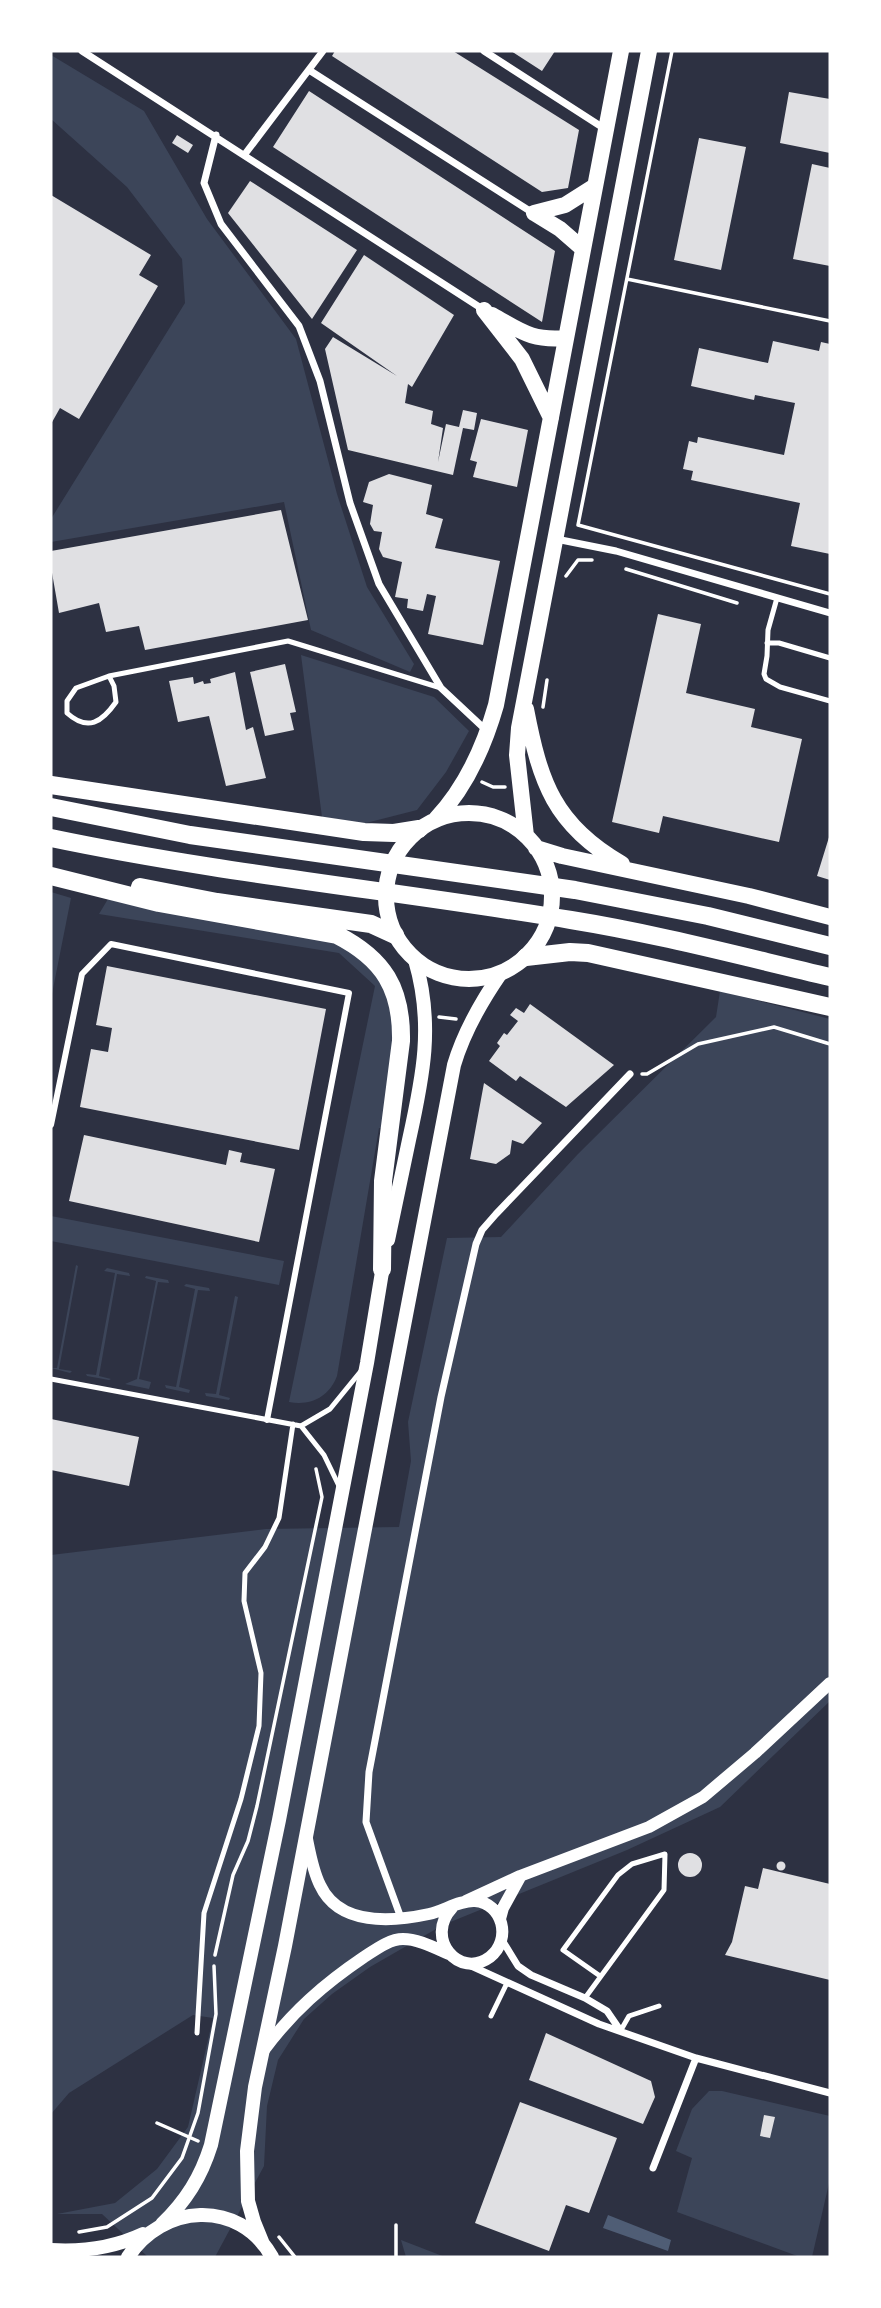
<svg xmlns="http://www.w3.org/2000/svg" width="881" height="2308" font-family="Poppins,sans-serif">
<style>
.green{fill:#3c4559}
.water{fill:#4f5d75}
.building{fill:#e0e0e3}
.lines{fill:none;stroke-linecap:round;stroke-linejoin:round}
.path{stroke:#fff;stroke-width:3.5}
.service{stroke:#fff;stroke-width:5}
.pedestrian{stroke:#fff;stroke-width:6}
.minor{stroke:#fff;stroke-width:7}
.tertiary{stroke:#fff;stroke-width:12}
.secondary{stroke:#fff;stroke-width:14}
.primary{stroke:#fff;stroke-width:16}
.trunk{stroke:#fff;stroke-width:18}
</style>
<rect width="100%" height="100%" fill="#2d3142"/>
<path class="green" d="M51 55 144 111 207 219 296 339 337 494 367 587 414 664 410 672 311 630 284 502 51 542V519L185 303 182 259 127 187 51 119Z
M301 655 434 697 469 731 446 772 417 810 366 823 322 817Z
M51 892 71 898 51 999Z
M108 899 261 928 328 939 349 947 382 978 394 1024 385 1129 379 1128 337 1376C329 1397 311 1406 289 1402L375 986 339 953 99 914Z
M720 991 830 1019V1701L720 1807 627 1850 443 1925 370 1967 332 1994 304 2019 278 2060 267 2106 264 2166 215 2257H148L102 2214H57L115 2203 157 2169 188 2127 213 2018 193 2015 69 2093 51 2114V1555L266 1529 399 1527 411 1461 408 1422 447 1238 501 1237 578 1154 716 1017Z
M51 1216 284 1261 279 1285 51 1241Z
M76 1265 78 1266 59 1369 72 1371 70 1373 51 1368H57Z
M107 1268 129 1273 130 1276 117 1274 99 1376 111 1379 109 1380 87 1376 86 1374 96 1375 115 1273 104 1271Z
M146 1276 168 1280 169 1283 158 1282 139 1379 151 1382 149 1389 125 1384 137 1379 156 1281 145 1278Z
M186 1284 209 1288 210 1291 198 1290 179 1387 190 1390 189 1393 166 1388 165 1385 176 1387 195 1289 184 1286Z
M235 1296 238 1297 219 1395 230 1398 229 1400 206 1396 205 1393 216 1394Z
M709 2091H722L830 2116V2179L812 2257H800L677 2212 692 2158 676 2151 692 2109Z
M401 2240 445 2257H406Z"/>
<path class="water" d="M608 2215 671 2240 668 2251 603 2228Z"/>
<path class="building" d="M335 51H453L579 130 568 188 542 192 332 56Z
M511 51H555L542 71Z
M309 91 555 251 542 322 273 147Z
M789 92 830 99V153L780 143Z
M177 135 193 145 188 153 172 143Z
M699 138 746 147 721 270 674 260Z
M812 164 830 168V266L793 259Z
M250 181 357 250 312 319 228 213Z
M51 195 151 255 139 275 158 286 79 419 60 408 51 424Z
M364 255 454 315 412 387 408 384 405 403 433 411 431 424 443 428 438 462 446 424 459 427 463 410 477 413 474 430 463 428 453 475 348 450 325 349 333 337 397 376 321 323Z
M773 341 819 351 821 342 830 344V554L791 546 800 503 691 480 693 471 683 469 689 441 697 443 698 437 784 455 795 403 755 395 754 400 691 386 699 348 768 363Z
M481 419 528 430 517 487 473 477 477 462 470 460Z
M389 474 432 485 426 514 443 519 435 548 500 561 483 645 428 634 436 596 427 594 423 611 407 608 408 599 395 597 402 562 383 557 379 549 382 532 374 531 370 524 373 505 363 502 369 482Z
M281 510 308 620 145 650 139 626 106 632 99 603 59 613 51 567V551Z
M658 614 701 624 686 693 755 709 751 727 802 739 779 842 663 816 659 833 612 822Z
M285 664 296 712 290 713 294 730 265 736 250 672Z
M235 672 246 730 253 727 266 778 226 786 209 716 178 722 169 681 193 677 194 684 203 681 204 684 211 683 210 679Z
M830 834V880L817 876Z
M107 966 326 1009 299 1150 80 1107 91 1049 108 1052 112 1028 96 1025Z
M530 1004 614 1065 566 1107 520 1076 516 1081 489 1061 500 1046 497 1043 504 1033 507 1035 518 1021 510 1015 516 1008 524 1013Z
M484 1083 542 1123 523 1144 512 1140 510 1154 496 1164 470 1159Z
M84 1135 226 1165 229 1150 242 1153 240 1162 275 1169 259 1242 69 1201Z
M51 1419 139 1437 129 1486 51 1470Z
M678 1865a12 12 0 1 1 24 0a12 12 0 1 1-24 0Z
M776.5 1866a4.5 4.5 0 1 1 9 0a4.5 4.5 0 1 1-9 0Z
M763 1868 830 1884V1980L725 1955 732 1942 745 1886 758 1889Z
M546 2033 651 2081 655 2097 643 2124 529 2080Z
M520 2102 617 2138 589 2213 566 2205 549 2251 475 2223Z
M764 2115 775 2117 770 2138 760 2136Z"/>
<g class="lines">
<path class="path" d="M672 51 578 525 830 594
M627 279 830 321
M626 569 737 603
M566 576 578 560H592
M543 707 547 680
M482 782 493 787H505
M439 1017 456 1019
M642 1074H647L698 1044 774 1027 830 1044
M215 1955 233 1875 248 1841 257 1806 322 1497 316 1469
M157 2123 198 2141
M79 2232 107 2227 152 2198 182 2158 198 2113 216 2014 214 1966
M279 2237 295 2257
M396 2257V2225"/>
<path class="service" d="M777 598 768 630 767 656 764 674 766 679 780 687 830 701
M767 643H779L830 658
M109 676 114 686 116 702C102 722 88 732 67 713V701L76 688 109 676 288 641 441 688
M51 1379 301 1426 324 1455 339 1486
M301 1426 330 1409 361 1371
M585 1998 664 1890 665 1854 632 1864 618 1875 563 1950 600 1976
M491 2016 507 1983
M621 2030 629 2016 659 2006
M197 2033 204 1913 241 1799 259 1726 261 1673 244 1601 245 1573 265 1547 279 1518 293 1424"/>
<path class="pedestrian" d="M51 1125 82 974 111 944 349 993 267 1420"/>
<path class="minor" d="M82 51 484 310
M484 51 605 129
M309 70 533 213
M216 135 204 183 221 224 299 326 320 381 350 503 379 584 441 688 488 732
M245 154 323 51
M556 539 616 551 830 613
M401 1918 366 1822 369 1772 441 1397 476 1244 482 1230 496 1214 630 1074
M502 1940 518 1966 531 1975 585 1998 607 2011 620 2030
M469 1965 599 2024 696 2058 830 2093
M653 2168 696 2058"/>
<path class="tertiary" d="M307 1839C310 1854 313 1871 320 1885 339 1926 392 1922 429 1914 444 1911 459 1900 475 1901 503 1903 512 1940 490 1957 459 1980 424 1938 452 1908
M466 1901 520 1876 649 1827 703 1797 755 1753 830 1683
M500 1919 503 1908 520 1877
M264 2050C292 2012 324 1984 364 1957 375 1950 389 1939 403 1939 418 1939 435 1948 449 1954"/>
<path class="secondary" d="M388 1240C395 1207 402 1174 409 1140 423 1077 434 1024 415 960
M162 2224C186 2201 201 2177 211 2145L279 1820 367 1363 384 1260
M263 2244 254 2222 248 2201 247 2151 255 2087 285 1946 454 1065C464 1031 481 1002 501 973
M51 2250C83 2252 113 2248 143 2234
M128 2257C162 2204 239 2198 272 2257"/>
<path class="primary" d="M534 213 565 205 595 186
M534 213 560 229 583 249
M484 310 522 359 551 418
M492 315C521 331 531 341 566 338
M526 709C540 782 554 825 622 864
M386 896a83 83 0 1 1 166 0a83 83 0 1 1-166 0Z
M436 819C466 787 484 747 496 705L621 51
M526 836 517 755 519 728 649 51
M536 848 562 856 749 896 830 917"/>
<path class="trunk" d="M51 785 364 832 394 833 419 829
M51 807 190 835 575 890 708 916 830 946
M51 838C223 874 398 891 571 920 658 934 744 957 830 977
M51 876 159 903 337 935C384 959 402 989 401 1041L383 1181 382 1269
M140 887 217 902 371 924 395 935
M526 957 570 952 588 953 830 1007"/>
</g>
<rect width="881" height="2308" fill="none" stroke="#ffffff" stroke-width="105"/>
</svg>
